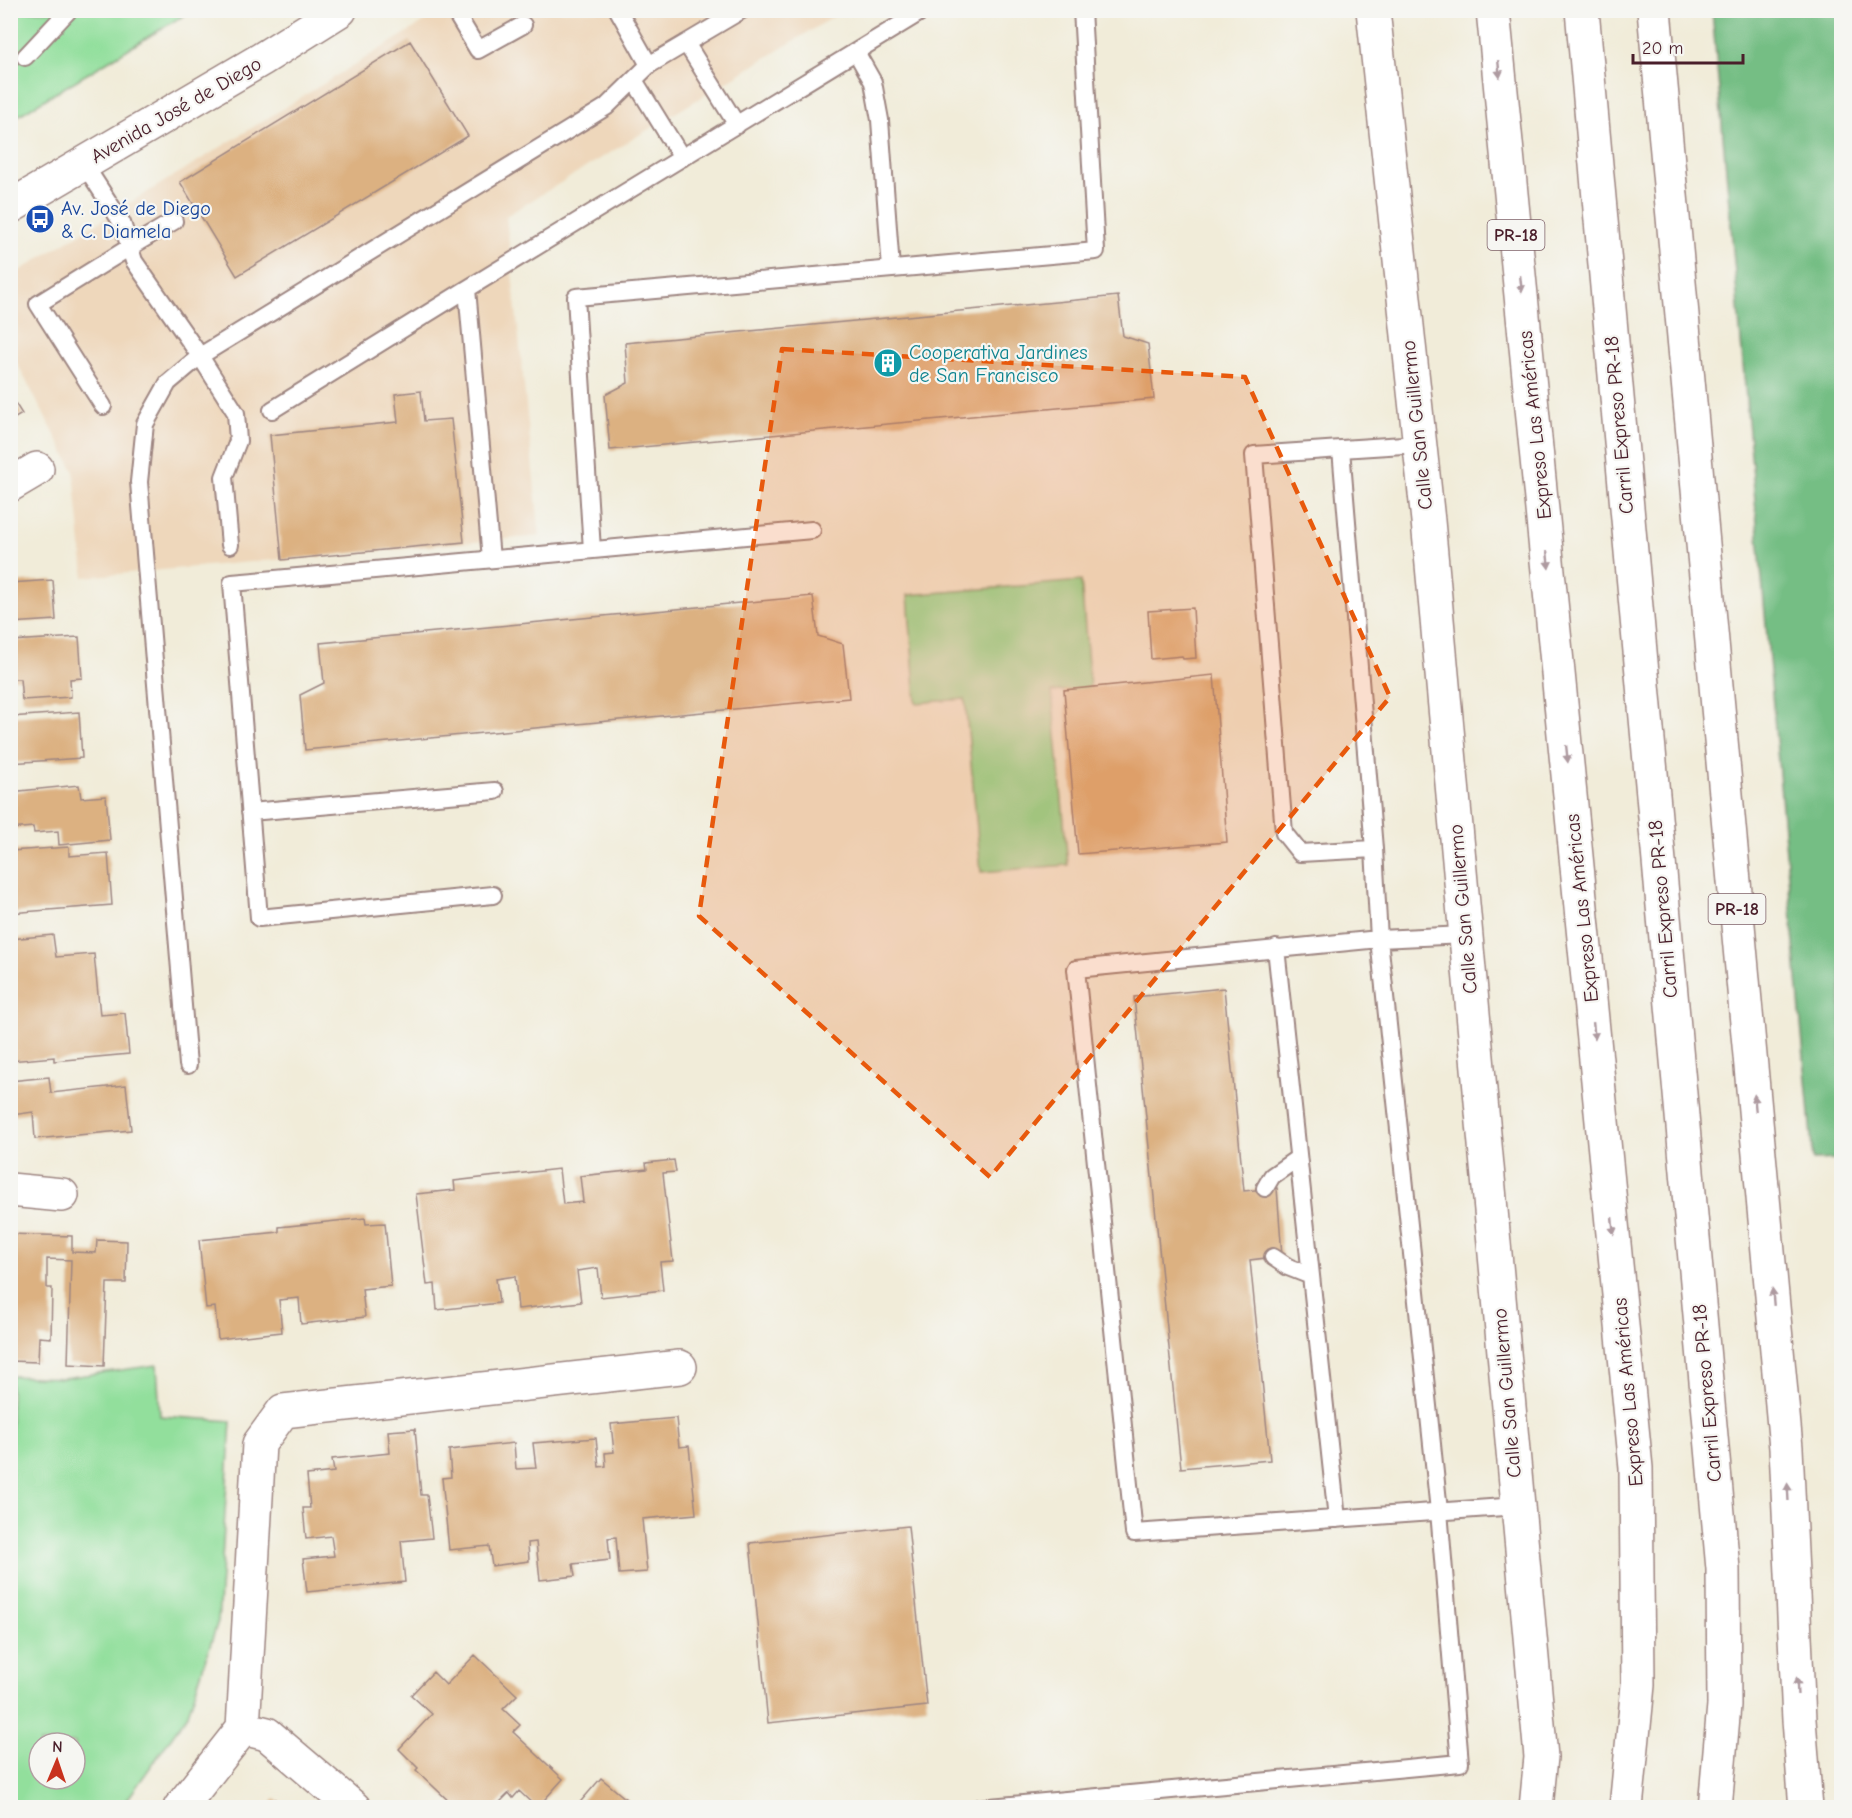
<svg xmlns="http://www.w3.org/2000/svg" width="1852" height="1818" font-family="'Comic Neue',sans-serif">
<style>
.built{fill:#eed7bb}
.green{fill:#92df9c;stroke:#6e7f64;stroke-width:1.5;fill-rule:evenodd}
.forest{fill:#75be84;stroke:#606e58;stroke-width:1.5}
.building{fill:#dcb181}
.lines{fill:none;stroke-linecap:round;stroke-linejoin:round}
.service-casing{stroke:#9e8682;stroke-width:20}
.minor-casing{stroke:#9e8682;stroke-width:36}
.tertiary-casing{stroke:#9e8682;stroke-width:36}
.motorway-casing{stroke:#9e8682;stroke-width:36}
.service{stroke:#fff;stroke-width:16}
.minor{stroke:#fff;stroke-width:33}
.tertiary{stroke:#fff;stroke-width:33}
.motorway{stroke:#fff;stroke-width:33}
.oneway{fill:#ae9aa0}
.marked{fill:#e8590c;fill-opacity:0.2;stroke:#e8590c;stroke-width:4.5;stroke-dasharray:12 8;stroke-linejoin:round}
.labels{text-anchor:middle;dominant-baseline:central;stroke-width:4.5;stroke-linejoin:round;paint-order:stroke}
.shield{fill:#f6f6f2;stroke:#7e6067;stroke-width:1.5}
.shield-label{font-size:18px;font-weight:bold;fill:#4a1f2b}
.street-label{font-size:20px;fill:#4a1f2b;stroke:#f6f6f2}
.transit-label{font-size:20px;fill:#164399;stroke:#f6f6f2;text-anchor:start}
.culture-label{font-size:20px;fill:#0d838f;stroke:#f6f6f2;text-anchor:start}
</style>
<rect width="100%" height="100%" fill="#f6f6f2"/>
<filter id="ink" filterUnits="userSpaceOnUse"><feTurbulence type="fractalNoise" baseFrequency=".0167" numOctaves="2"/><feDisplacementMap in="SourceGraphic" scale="12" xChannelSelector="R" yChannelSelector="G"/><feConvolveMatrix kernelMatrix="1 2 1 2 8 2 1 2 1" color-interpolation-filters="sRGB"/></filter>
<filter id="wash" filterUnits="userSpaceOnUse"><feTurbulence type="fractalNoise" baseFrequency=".008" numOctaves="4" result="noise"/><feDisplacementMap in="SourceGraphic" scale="24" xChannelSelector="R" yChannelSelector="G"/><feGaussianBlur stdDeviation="1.35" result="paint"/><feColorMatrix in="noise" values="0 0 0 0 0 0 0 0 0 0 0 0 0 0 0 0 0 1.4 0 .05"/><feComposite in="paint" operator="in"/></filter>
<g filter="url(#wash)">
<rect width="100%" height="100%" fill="#f1ecd9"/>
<path class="built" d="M442 11H843L506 216 540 536 84 577 74 471 11 352V276Z"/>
<path class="green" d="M11 11H191L11 120Z
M1081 581 1090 688 1052 692 1068 865 981 872 965 699 916 703 908 595Z
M157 1365 160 1416 231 1421 218 1621 188 1714 122 1807H11V1376L63 1378ZM39 1743H75V1779H39Z"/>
<path class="forest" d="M1712 11H1841V1159L1813 1160Z"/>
<g id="blocks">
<path class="building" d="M410 41 468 136 237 276 180 182Z
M1118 296 1123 336 1148 344 1154 399 610 450 605 395 628 383 625 343Z
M421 391 424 421 451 419 464 542 282 560 270 435 398 422 395 394Z
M10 395 22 414 10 421Z
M53 580 56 620 10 623V583Z
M813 596 818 636 843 644 849 698 305 750 300 695 324 683 320 643Z
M1193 608 1196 658 1183 659 1182 656 1151 659 1148 611Z
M79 637 82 678 70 679 71 697 22 700 20 679H10V641Z
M1214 675 1227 842 1078 854 1064 690Z
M79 712 82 758 10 763V717Z
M79 785 81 798 106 796 110 840 59 845 58 831 34 833 33 827 10 829V792Z
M69 847V856L108 853 112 905 10 913V851Z
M53 935 56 957 94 954 100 1015 125 1013 129 1054 54 1061V1057L10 1061V939Z
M1224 988 1244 1191 1277 1188 1282 1256 1250 1260 1270 1460 1181 1468 1134 997Z
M49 1077 51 1093 126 1085 131 1130 35 1139 33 1112 12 1115 10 1081Z
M674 1160 676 1172 663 1173 673 1261 660 1262 663 1290 601 1297 598 1268 577 1271 581 1302 518 1309 515 1276 496 1279 499 1303 437 1310 435 1284 427 1285 416 1194 455 1190 454 1181 559 1169 563 1204 583 1202 580 1176 647 1169 646 1163Z
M365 1218 366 1224 385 1223 391 1286 362 1289 365 1317 301 1324 299 1298 279 1300 282 1332 218 1339 215 1307 206 1308 199 1240 279 1232V1227Z
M10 1234 72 1236V1252L96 1253 97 1240 127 1241 126 1283H107L104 1366 68 1364 71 1260 47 1259V1288H52L51 1338 39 1337 38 1362 10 1361Z
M676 1418 679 1447 689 1446 696 1514 642 1519 647 1572 619 1574 616 1537 608 1538 610 1560 573 1564 575 1576 540 1580 536 1542 528 1543 529 1561 492 1566 489 1546 449 1550 442 1478 451 1477 449 1450 514 1443 516 1469 536 1468 533 1443 596 1438 599 1467 606 1466 605 1453 614 1452 611 1424Z
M415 1429 421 1495H427L432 1538 401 1541 405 1582 307 1592 303 1559 334 1556 331 1536 306 1539 303 1508H310L307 1475 334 1472 332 1459 390 1453 388 1431Z
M908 1526 927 1706 768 1723 750 1543Z
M475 1655 517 1695 503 1709 520 1725 513 1732 563 1779 537 1808 519 1791 513 1798 509 1793 494 1808H453L454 1806 416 1770 418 1768 399 1749 432 1714 411 1695 433 1672 446 1685Z
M601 1778 633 1805 631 1808H575Z
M275 1799 285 1808H267Z"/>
</g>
</g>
<g filter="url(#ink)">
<use href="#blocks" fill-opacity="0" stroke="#9e8682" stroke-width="1.5"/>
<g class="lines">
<g class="service-casing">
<path id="service" d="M454 10 478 50 523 25
M618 10 649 65 742 10
M686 43 737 125
M856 52 873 82 880 120 891 269
M25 57 69 10
M634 80 682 158
M84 164 122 223 134 261 200 356 236 413 238 441 224 477 230 545
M467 289 924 10
M103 406 38 304 130 247 174 221
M272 410 467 289 491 559
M1341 449 1419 444
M592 550 576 297 1096 251 1082 10
M250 812 495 791
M493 895 259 918 232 583 812 530
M1465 935 1379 939 1076 969 1134 1533 1518 1506
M1276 948 1337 1519
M188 1065 139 482 145 424 168 383 200 356 606 107 649 65
M1265 1188 1272 1176 1298 1158
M1273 1257 1288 1267 1311 1276
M979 1808 1460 1763 1439 1511 1379 939 1374 849 1341 449 1254 455 1284 833 1300 853 1374 849"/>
</g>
<g class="minor-casing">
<path id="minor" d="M1373 10 1428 521 1541 1757 1536 1808
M10 485 37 469
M10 1190 62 1195
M243 1728 259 1444 283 1411 680 1367
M243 1728 267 1734 354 1808
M180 1808 243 1728"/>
</g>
<g class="tertiary-casing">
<path id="tertiary" d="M10 207 262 59 340 10"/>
</g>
<g class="motorway-casing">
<path id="motorway" d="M1493 10 1636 1468 1638 1685 1626 1808
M1582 10 1723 1569 1724 1705 1715 1808
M1654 10 1786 1448 1799 1720 1806 1808"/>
</g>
<use href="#service" class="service"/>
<use href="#minor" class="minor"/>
<use href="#tertiary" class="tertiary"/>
<use href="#motorway" class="motorway"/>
</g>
<defs><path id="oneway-solid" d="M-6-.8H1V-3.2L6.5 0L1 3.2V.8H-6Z" transform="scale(1.5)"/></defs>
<g class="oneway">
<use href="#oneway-solid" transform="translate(1499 69) rotate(84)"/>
<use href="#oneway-solid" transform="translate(1521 284) rotate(84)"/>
<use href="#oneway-solid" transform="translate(1548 560) rotate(84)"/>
<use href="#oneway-solid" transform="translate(1567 754) rotate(84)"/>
<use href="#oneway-solid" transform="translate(1594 1031) rotate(84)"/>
<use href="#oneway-solid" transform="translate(1755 1103) rotate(-95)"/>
<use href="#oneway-solid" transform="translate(1613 1226) rotate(84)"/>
<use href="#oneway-solid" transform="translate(1773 1297) rotate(-95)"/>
<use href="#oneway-solid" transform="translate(1788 1492) rotate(-93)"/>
<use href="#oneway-solid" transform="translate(1797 1686) rotate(-93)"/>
</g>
</g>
<path class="marked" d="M782 349 1245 377 1390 697 990 1177 699 916Z"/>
<defs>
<g id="bus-disc" transform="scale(1.5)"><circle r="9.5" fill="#1a4fb4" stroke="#f6f6f2"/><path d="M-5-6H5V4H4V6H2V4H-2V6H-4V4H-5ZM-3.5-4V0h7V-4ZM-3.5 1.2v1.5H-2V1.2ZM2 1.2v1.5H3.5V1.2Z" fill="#fff"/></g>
<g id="building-disc" transform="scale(1.5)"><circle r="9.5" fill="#0f9aa8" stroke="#f6f6f2"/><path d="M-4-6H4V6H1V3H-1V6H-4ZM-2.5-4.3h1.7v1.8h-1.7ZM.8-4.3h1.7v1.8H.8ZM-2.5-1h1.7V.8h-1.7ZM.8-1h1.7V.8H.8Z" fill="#fff"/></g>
</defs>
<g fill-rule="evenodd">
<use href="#bus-disc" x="40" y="219"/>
<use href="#building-disc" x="888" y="363"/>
</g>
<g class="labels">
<g class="shield">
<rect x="1487.5" y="220" width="57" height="30" rx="4.5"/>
<rect x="1708.5" y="894" width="57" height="30" rx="4.5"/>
</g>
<g class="shield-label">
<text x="1516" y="235">PR-18</text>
<text x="1737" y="909">PR-18</text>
</g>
<g class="street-label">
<text transform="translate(176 110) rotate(-30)">Avenida José de Diego</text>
<text transform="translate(1417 425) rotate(-96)">Calle San Guillermo</text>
<text transform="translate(1535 425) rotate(-96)">Expreso Las Américas</text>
<text transform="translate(1619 425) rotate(-95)">Carril Expreso PR-18</text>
<text transform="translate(1582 908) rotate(-96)">Expreso Las Américas</text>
<text transform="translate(1463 909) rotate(-95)">Calle San Guillermo</text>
<text transform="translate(1663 909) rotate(-95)">Carril Expreso PR-18</text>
<text transform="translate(1628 1392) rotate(-95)">Expreso Las Américas</text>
<text transform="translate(1507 1393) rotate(-95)">Calle San Guillermo</text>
<text transform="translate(1707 1393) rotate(-95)">Carril Expreso PR-18</text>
</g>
<g class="transit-label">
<text x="61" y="208">Av. José de Diego<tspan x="61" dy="23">&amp; C. Diamela</tspan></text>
</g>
<g class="culture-label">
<text x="909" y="352">Cooperativa Jardines<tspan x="909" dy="23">de San Francisco</tspan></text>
</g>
</g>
<rect width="1852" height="1818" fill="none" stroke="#f6f6f2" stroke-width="36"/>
<g transform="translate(57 1761) rotate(2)"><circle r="28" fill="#f6f6f2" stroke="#b1a0a2" stroke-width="1.5"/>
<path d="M0-4.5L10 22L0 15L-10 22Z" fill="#c8321e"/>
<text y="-9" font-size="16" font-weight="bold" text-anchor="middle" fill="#4a1f2b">N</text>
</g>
<path d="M1633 54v9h110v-9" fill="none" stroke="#4a1f2b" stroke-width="3"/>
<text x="1642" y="54" font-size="18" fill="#4a1f2b" stroke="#f6f6f2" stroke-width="4.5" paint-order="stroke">20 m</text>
</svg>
